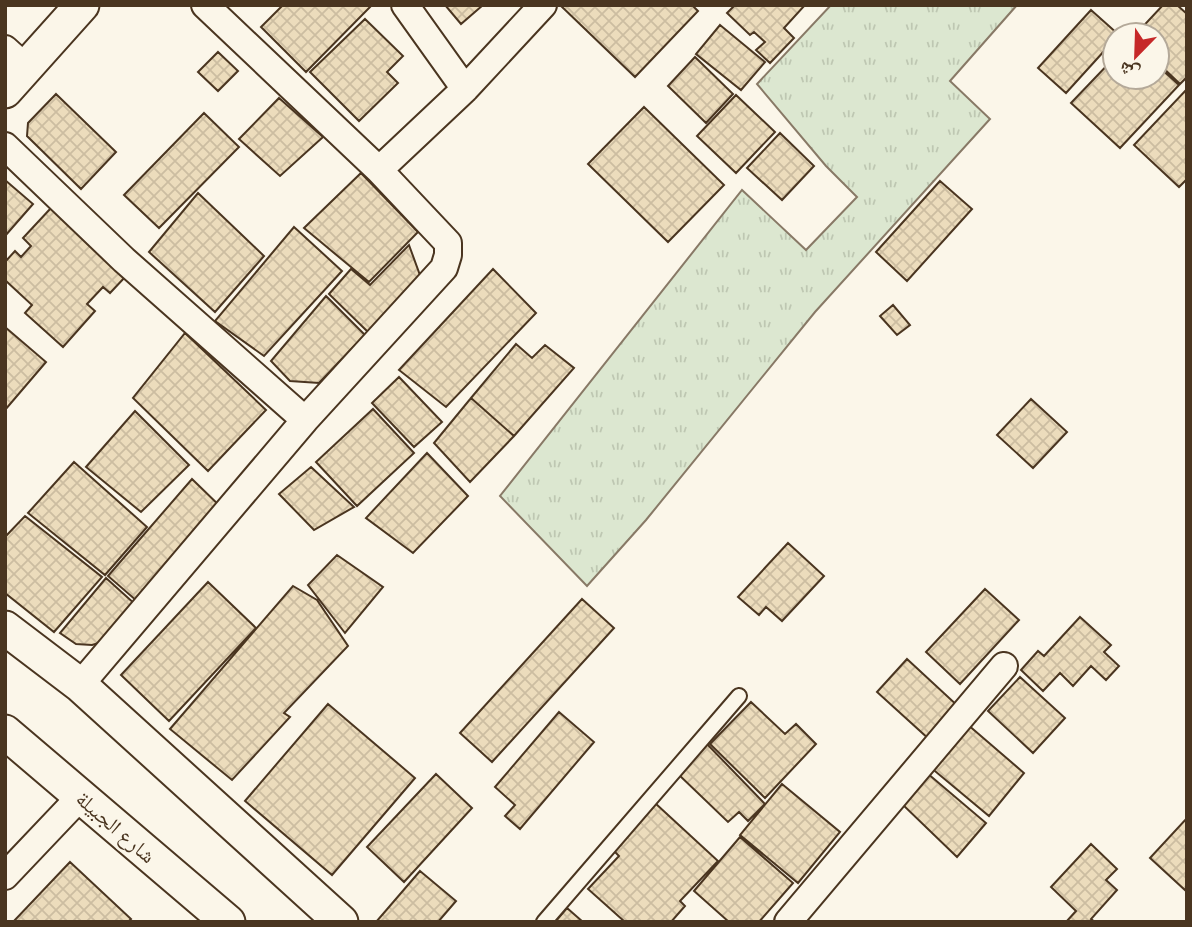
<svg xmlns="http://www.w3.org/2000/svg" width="1192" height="927" font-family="Figtree,'Noto Naskh Arabic',sans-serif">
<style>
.grass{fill:url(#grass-tufts);stroke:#887966;stroke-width:2}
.building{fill:url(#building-cross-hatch);stroke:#4a3520;stroke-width:2}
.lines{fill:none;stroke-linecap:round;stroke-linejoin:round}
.service-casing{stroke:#4a3520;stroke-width:18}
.minor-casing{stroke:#4a3520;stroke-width:30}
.tertiary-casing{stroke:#4a3520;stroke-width:37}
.service{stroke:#fbf6e9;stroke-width:14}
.minor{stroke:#fbf6e9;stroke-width:26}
.tertiary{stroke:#fbf6e9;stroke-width:33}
.labels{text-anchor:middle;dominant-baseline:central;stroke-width:5;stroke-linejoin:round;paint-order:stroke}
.street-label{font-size:21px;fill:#4a3520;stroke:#fbf6e9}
</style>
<defs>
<pattern id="grass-tufts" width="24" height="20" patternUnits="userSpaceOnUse" patternTransform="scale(1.75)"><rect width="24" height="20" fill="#dce7d0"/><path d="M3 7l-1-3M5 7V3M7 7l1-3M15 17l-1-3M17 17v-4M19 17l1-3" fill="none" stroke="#bec7b2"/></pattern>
<pattern id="building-cross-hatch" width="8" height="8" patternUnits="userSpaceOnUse" patternTransform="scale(1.75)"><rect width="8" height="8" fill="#ecdcbc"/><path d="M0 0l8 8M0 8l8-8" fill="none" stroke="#ccbda1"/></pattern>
</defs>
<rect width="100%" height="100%" fill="#fbf6e9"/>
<path class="grass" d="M831 5H1017L950 81 990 119 815 312 646 520 587 586 500 496 742 190 806 250 857 197 826 166 757 84Z"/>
<path class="building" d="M283 5H372L306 72 261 27Z
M445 5H483L461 24Z
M560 5H692L698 11 635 77Z
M735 5H805L784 28 794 38 770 63 756 50 765 42 754 32 750 35 727 13Z
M1163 5H1177L1187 14V77L1180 84 1157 62V35H1135Z
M1091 10 1119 35H1115V39L1066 93 1038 68Z
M365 19 403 56 387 72 398 83 359 121 310 72Z
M720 25 765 62 741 90 696 54Z
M218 52 238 71 218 91 198 72Z
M695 57 733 94 706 123 668 86Z
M1115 57V77H1157V65L1179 85 1120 148 1071 103Z
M1187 89V179L1179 187 1134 145Z
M56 94 116 152 81 189 27 136 28 123Z
M736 95 775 132 736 173 697 136Z
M279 98 323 137 280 176 239 139Z
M644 107 724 185 668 242 588 164Z
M204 113 239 147 159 228 124 195Z
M780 133 814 166 782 200 747 168Z
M361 173 418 232 369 282 304 228Z
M5 180 33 204 5 236Z
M940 181 972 209 907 281 876 252Z
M198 193 264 256 215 312 149 252Z
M51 208 126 276 110 293 103 287 87 304 95 311 63 347 25 313 32 305 5 280V262L15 251 21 257 31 246 23 238Z
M294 227 342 271 264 356 215 321Z
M409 245 421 278 368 332 329 294 351 269 370 285Z
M493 269 536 313 446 407 399 370Z
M326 296 365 335 319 383 290 381 271 361Z
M893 305 910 325 897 335 880 316Z
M5 327 46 362 5 410Z
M185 333 266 410 208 471 133 398Z
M516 344 532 358 545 345 574 368 514 436 471 398Z
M399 377 442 422 414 447 372 403Z
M471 398 514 436 470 482 434 443Z
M1031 399 1067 432 1033 468 997 435Z
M373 409 414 453 357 506 316 462Z
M135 411 189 465 141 512 86 467Z
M427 453 468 496 413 553 366 518Z
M74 462 147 527 105 575 28 513Z
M311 467 354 507 314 530 279 494Z
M192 479 226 512 138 602 108 576Z
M25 516 102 577 54 632 5 593V537Z
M788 543 824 576 782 621 766 607 759 615 738 597Z
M337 555 383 587 345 633 308 585Z
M106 578 136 605 102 642 92 645 76 644 60 633Z
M208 582 256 628 169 721 121 675Z
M293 586 317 600 348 646 284 713 290 717 232 780 170 729Z
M985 589 1019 620 960 684 926 652Z
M582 599 614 628 492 762 460 733Z
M1080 617 1111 645 1104 652 1119 666 1106 680 1091 666 1073 686 1060 673 1043 691 1021 670 1038 651 1044 656Z
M907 659 960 708 930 740 877 692Z
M1020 677 1065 718 1033 753 988 711Z
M751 702 785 734 796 724 816 744 765 798 710 744Z
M328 704 415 778 332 875 245 801Z
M559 712 594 742 520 829 505 816 515 805 495 787Z
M967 724 1024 773 989 816 930 767Z
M707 744 765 804 748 821 739 812 728 822 678 774Z
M927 773 986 823 957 857 902 804Z
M436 774 472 808 404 882 367 847Z
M782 784 840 832 798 883 740 835Z
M655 803 718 861 680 901 685 906 671 922H625L588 889 619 856 612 849Z
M1187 818V888L1185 890 1150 858Z
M740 837 793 883 759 922H729L694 891Z
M1091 844 1117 869 1106 880 1117 890 1091 919 1095 922H1066L1076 911 1051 887Z
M70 862 131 919 128 922H13Z
M420 871 456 901 438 922H376Z
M567 908 583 922H555Z"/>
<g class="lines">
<g class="service-casing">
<path id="service" d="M544 922 739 696"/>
</g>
<g class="minor-casing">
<path id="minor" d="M405 5 465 89
M5 49 26 68
M5 146 124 260 305 420
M379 170 465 89 543 5
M80 685 305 420 444 268 448 255V243L379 170 205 5
M5 876 81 796
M788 922 1004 666"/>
</g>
<g class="tertiary-casing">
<path id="tertiary" d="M5 91 82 5
M5 628 80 685 341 922
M5 732 228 922"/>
</g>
<use href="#service" class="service"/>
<use href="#minor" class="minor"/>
<use href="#tertiary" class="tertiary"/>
</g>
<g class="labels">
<g class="street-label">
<text transform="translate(116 827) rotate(41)">شارع الجبيلة</text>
</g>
</g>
<rect width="1192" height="927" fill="none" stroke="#4a3520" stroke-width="14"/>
<g transform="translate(1136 56) rotate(203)"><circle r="33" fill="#fbf6e9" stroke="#b4a999" stroke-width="2"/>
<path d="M0-5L12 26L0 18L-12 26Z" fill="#c62828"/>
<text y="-10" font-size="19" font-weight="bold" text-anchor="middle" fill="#4a3520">ش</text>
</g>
</svg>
